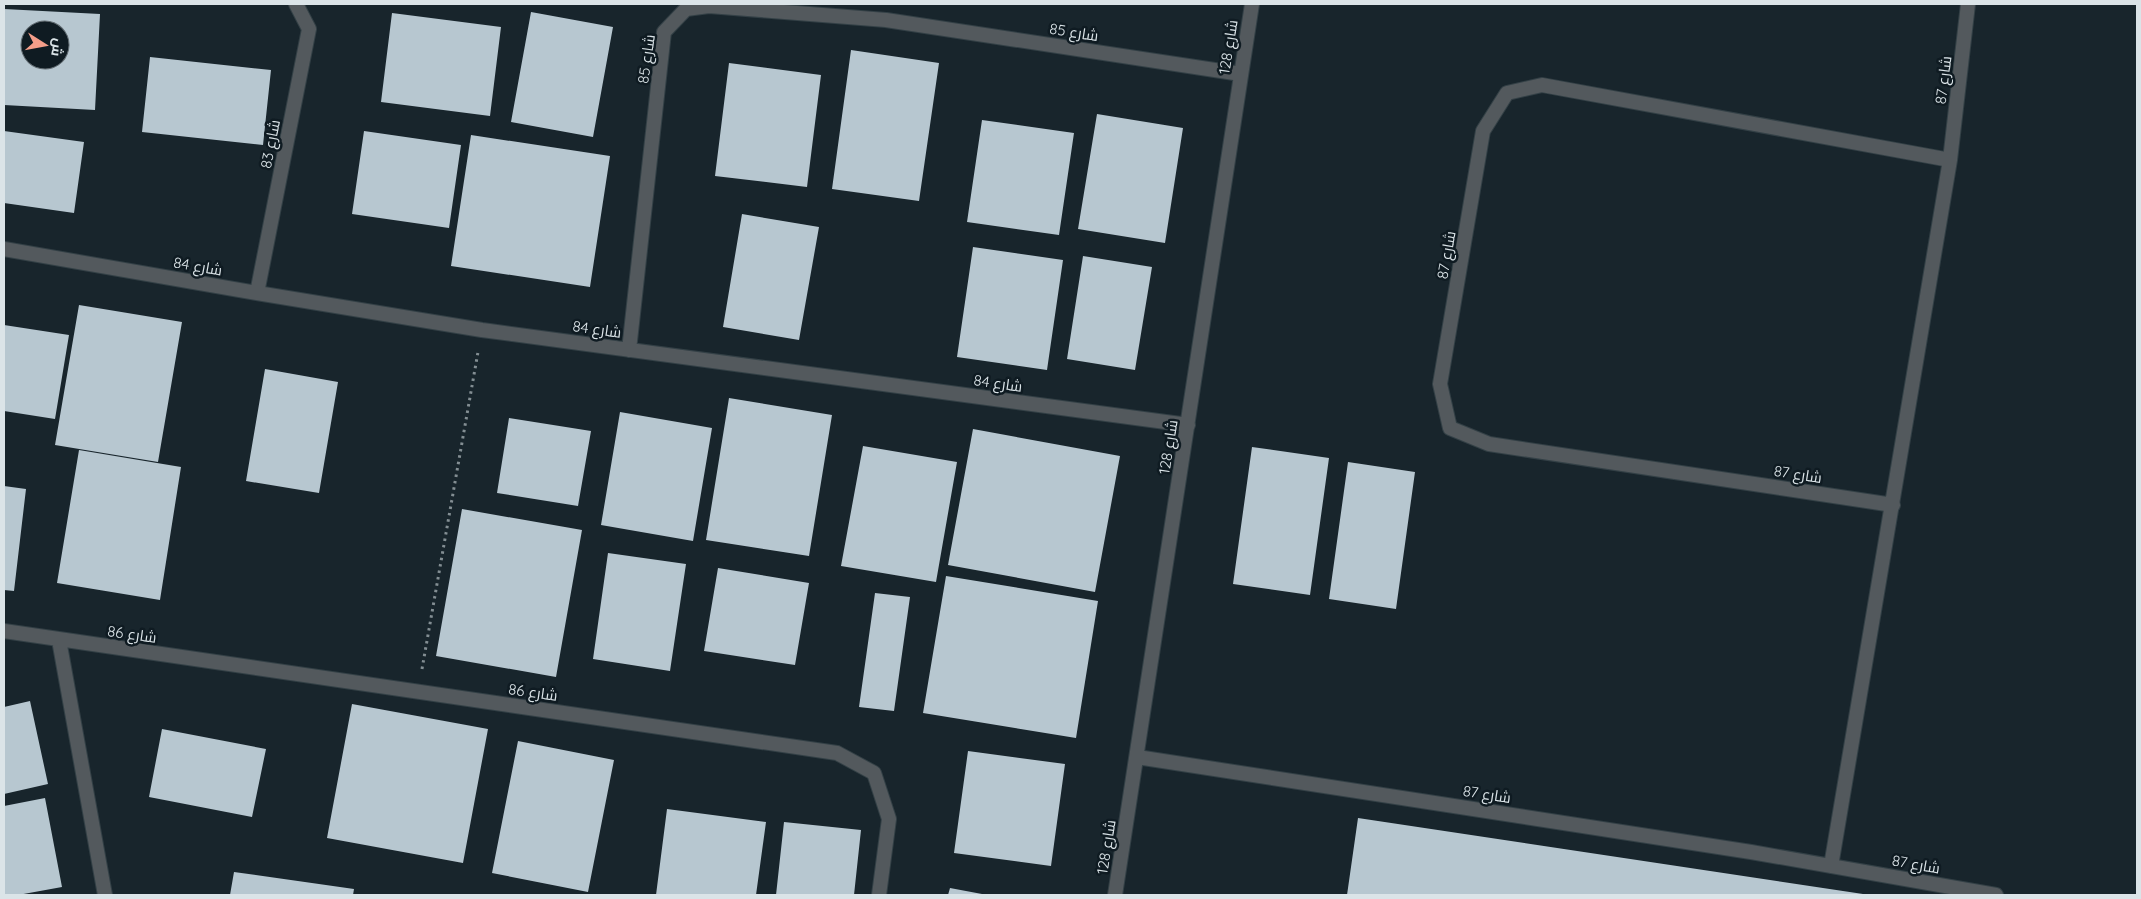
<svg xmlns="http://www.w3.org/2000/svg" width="2141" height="899" font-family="Quicksand,Cairo,sans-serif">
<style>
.building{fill:#b7c7d0;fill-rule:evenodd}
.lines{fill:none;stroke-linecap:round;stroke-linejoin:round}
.minor-casing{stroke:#334046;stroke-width:16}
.path{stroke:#838e93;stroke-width:3;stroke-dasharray:2.5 4;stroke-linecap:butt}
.minor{stroke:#53595d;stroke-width:14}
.labels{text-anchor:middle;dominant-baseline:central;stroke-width:5;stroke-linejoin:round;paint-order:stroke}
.street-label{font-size:15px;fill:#dbe4e8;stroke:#0f1b22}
</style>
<rect width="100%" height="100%" fill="#18252c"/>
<path class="building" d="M4 9 100 14 95 110 4 105ZM30 30H60V60H30Z
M531 12 613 27 593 137 511 122Z
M392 13 501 27 490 116 381 102Z
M851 50 939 63 919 201 832 189Z
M150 57 271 70 263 145 142 132Z
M729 63 821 75 807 187 715 176Z
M1097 114 1183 128 1165 243 1078 229Z
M982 120 1074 133 1059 235 967 222Z
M4 131 84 142 74 213 4 203Z
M364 131 461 145 449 228 352 214Z
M471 135 610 156 590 287 451 266Z
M742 214 819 227 799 340 723 327Z
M973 247 1063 260 1047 370 957 357Z
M1083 256 1152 267 1135 370 1067 359Z
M79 305 182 322 158 462 55 445Z
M4 325 69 335 55 419 4 411Z
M265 369 338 382 319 493 246 481Z
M729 398 832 415 809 556 706 540Z
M620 412 712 428 693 541 601 525Z
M509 418 591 431 578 506 497 493Z
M973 429 1120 456 1095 592 948 565Z
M863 446 957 462 936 582 841 566Z
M1252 447 1329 458 1310 595 1233 584Z
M79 450 181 467 160 600 57 583Z
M1348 462 1415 472 1396 609 1329 599Z
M4 486 26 489 14 591 4 590Z
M462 509 582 530 556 677 436 656Z
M608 553 686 564 670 671 593 659Z
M718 568 809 583 795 665 704 651Z
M946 576 1098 601 1076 738 923 713Z
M875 593 910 597 894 711 859 707Z
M30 701 48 784 4 794V707Z
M352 704 488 729 463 863 327 838Z
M162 729 266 749 252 817 149 797Z
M518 741 614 760 588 892 492 873Z
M968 751 1065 764 1051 866 954 853Z
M45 798 62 887 18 895H4V806Z
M667 809 766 822 756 895H656Z
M1358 818 1863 894V895H1347Z
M784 822 861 830 854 895H776Z
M234 872 354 889 353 895H230Z
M950 888 982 894V895H948Z"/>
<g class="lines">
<g class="minor-casing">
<path id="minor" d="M4 249 257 293 482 330 1188 425
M257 293 309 29 296 4
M629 350 664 32 686 9 709 6 886 20 1241 74
M1893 505 1489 444 1450 428 1440 384 1483 131 1507 93 1542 85 1950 160
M4 631 837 753 874 773 889 819 879 895
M59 640 105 895
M1137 757 1751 852 1996 895
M1831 866 1950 160 1968 4
M1115 895 1252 4"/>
</g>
<path class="path" d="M422 669 478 352"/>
<use href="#minor" class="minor"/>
</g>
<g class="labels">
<g class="street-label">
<text transform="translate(1074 32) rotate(9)">شارع 85</text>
<text transform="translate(1228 47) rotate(-81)">شارع 128</text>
<text transform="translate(646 59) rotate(-82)">شارع 85</text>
<text transform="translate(1943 80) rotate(-83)">شارع 87</text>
<text transform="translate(270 144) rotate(-79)">شارع 83</text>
<text transform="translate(1446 255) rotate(-80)">شارع 87</text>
<text transform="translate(198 266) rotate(10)">شارع 84</text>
<text transform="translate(597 329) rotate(8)">شارع 84</text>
<text transform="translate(998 383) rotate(8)">شارع 84</text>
<text transform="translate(1168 447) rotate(-81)">شارع 128</text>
<text transform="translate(1798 474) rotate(9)">شارع 87</text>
<text transform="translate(132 634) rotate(8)">شارع 86</text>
<text transform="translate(533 692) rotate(8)">شارع 86</text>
<text transform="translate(1487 794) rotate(9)">شارع 87</text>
<text transform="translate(1106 847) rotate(-81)">شارع 128</text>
<text transform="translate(1916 864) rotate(10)">شارع 87</text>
</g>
</g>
<rect width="2141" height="899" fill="none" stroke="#dbe4e8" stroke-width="10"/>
<g transform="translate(45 45) rotate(101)"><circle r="24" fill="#0f1b22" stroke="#616b71"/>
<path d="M0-4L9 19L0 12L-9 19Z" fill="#f49e8a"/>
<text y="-8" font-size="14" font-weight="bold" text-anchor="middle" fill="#dbe4e8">ش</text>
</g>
</svg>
